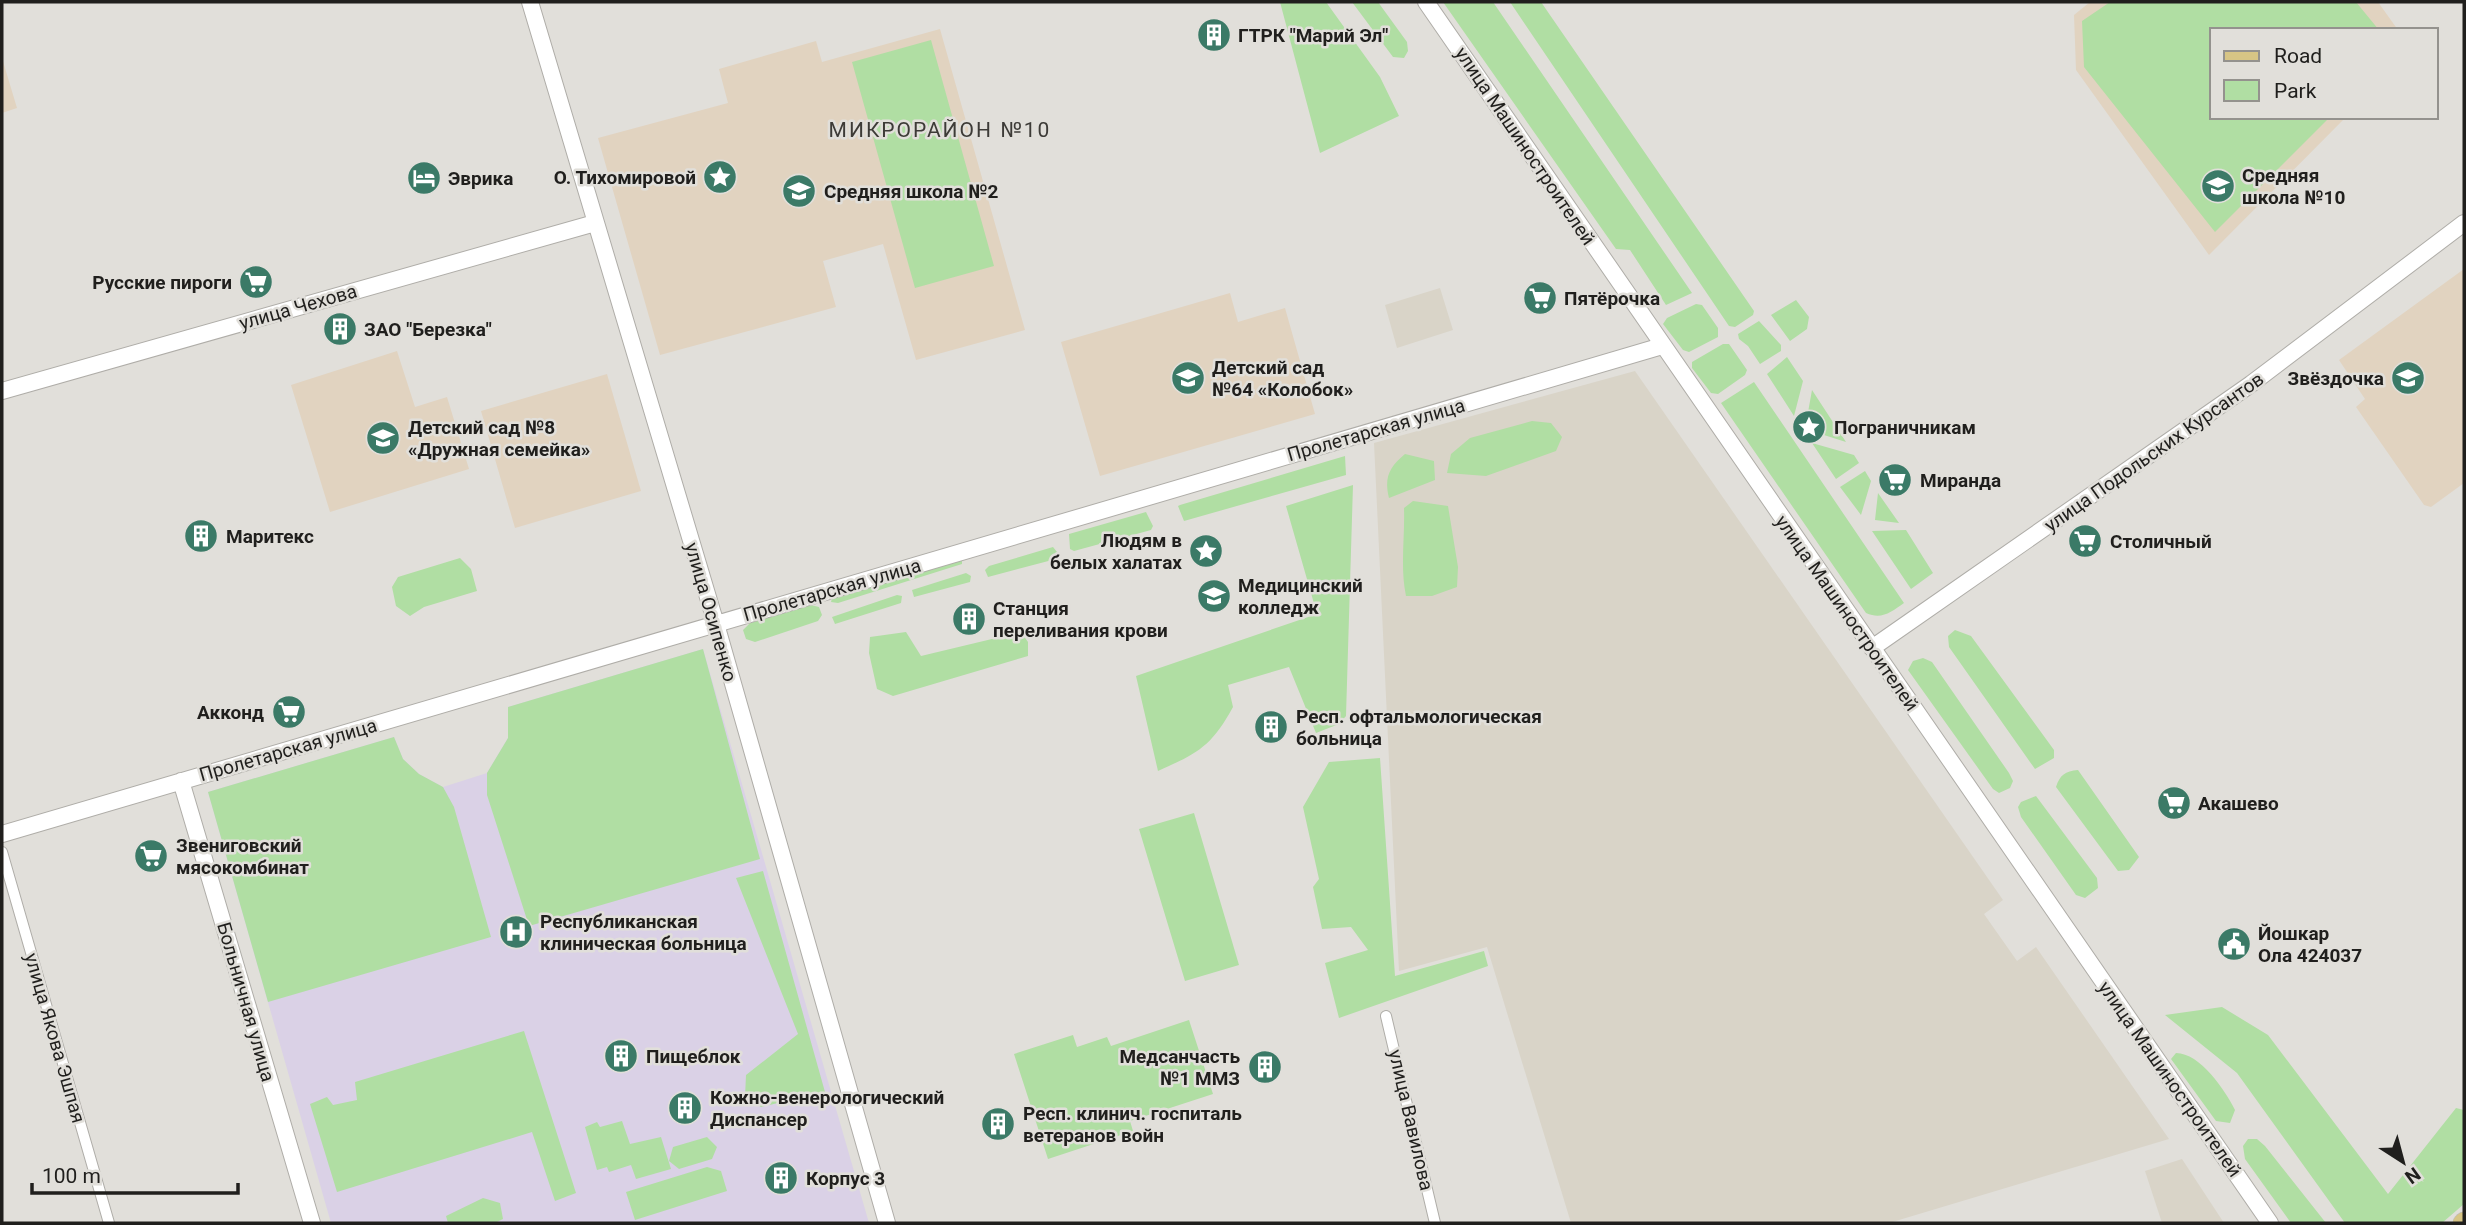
<svg xmlns="http://www.w3.org/2000/svg" width="2466" height="1225" font-family="Roboto,sans-serif">
<style>
.built{fill:#d9d4c8}
.education{fill:#e1d3c0}
.medical{fill:#dad1e6}
.green{fill:#b0dea3}
.lines{fill:none;stroke-linecap:round;stroke-linejoin:round}
.street-casing{stroke:#afada8;stroke-width:12}
.secondary-casing{stroke:#afada8;stroke-width:18}
.primary-casing{stroke:#bcbcbb;stroke-width:19}
.street{stroke:#fff;stroke-width:10}
.secondary{stroke:#fff;stroke-width:16}
.primary{stroke:#d7c585;stroke-width:18}
.labels{text-anchor:middle;dominant-baseline:central;stroke-width:5;stroke-linejoin:round;paint-order:stroke}
.poi-label{font-size:19px;font-weight:bold;fill:#201f1d;stroke:#e1dfda;text-anchor:start}
.street-label{font-size:19px;fill:#201f1d;stroke:#e1dfda}
.neighbourhood-label{font-size:21px;letter-spacing:2px;fill:#3d3b37;stroke:#e1dfda}
</style>
<rect width="100%" height="100%" fill="#e1dfda"/>
<path class="built" d="M1440 288 1453 330 1397 348 1385 305Z
M1635 371 2003 900 1984 914 2017 961 2036 947 2169 1139 1889 1223H1571L1487 947 1399 971 1374 443Z
M2182 1159 2224 1223H2162L2145 1171Z"/>
<path class="education" d="M2090 2H2378L2398 30H2212V117H2346L2209 255 2076 70 2074 15Z
M940 29 1025 330 916 360 883 244 823 261 836 307 660 355 598 138 728 103 719 69 816 41 822 62Z
M2 58 17 108 2 113V57Z
M2464 269V483L2431 507 2424 505 2356 407 2365 399 2339 360Z
M1230 293 1238 322 1285 308 1315 414 1100 476 1061 342Z
M397 351 415 407 447 397 469 469 330 512 291 385Z
M607 374 641 491 515 528 481 411Z"/>
<path class="medical" d="M703 649 869 1223H331L208 792 394 737 403 759 419 774 443 787 487 773 508 738V707Z"/>
<path class="green" d="M1280 2H1326L1380 77 1399 116 1320 153Z
M1352 2H1378L1407 42 1408 51 1404 58 1393 57Z
M1443 2H1493L1692 293 1666 305 1630 250 1616 249Z
M1510 2H1541L1754 311 1753 315 1735 327 1729 326Z
M2110 2H2356L2379 30H2212V117H2330L2215 232 2084 67 2082 21Z
M931 40 994 266 915 288 852 62Z
M1796 300 1809 317 1807 329 1790 341 1771 315Z
M1696 304 1702 305 1718 328V337L1689 352 1683 350 1663 324 1667 318Z
M1759 321 1781 345V351L1760 364 1748 346 1739 339 1738 334Z
M1723 344H1729L1747 370 1745 375 1718 394 1711 393 1692 368V362Z
M1787 357 1803 381 1794 416 1767 374Z
M1754 382 1904 603C1891 612 1882 620 1866 613L1721 403Z
M1812 390 1846 442 1805 429Z
M1532 421 1551 423 1562 437 1556 451 1486 476 1447 473 1451 454 1470 438Z
M1812 443 1854 455 1859 463 1836 479Z
M1405 454 1434 461 1435 480 1389 498C1384 478 1389 467 1405 454Z
M1345 456 1346 475 1184 521 1178 506 1180 505Z
M1865 471 1871 481 1861 515 1840 487Z
M1353 485 1346 716 1339 724 1316 733 1289 667 1228 685 1233 707C1211 747 1198 753 1158 771L1136 676 1317 614 1286 506Z
M1878 493 1899 523 1875 520Z
M1413 501 1448 506 1458 567 1457 587 1432 596H1406C1400 568 1405 537 1404 508Z
M1146 512 1153 526 1151 530 1074 551 1070 549 1069 534Z
M1906 530 1933 573 1911 589 1872 531Z
M1053 547 1057 552 1056 559 988 577 985 570 989 566Z
M460 558 471 569 477 591 424 607 410 616 396 606 392 587 398 577Z
M962 558V564L838 603 831 602 833 595Z
M966 573 971 576 970 582 914 597 912 590Z
M897 595 902 596 901 603 835 624 832 617Z
M811 605 819 607 822 615 818 621 755 642 746 639 743 630 750 623Z
M1955 630 1971 636 2054 750V758L2035 769 2030 762 1949 647 1948 636Z
M906 632 921 656 1021 632 1028 642V656L893 696 877 689 869 653 870 637Z
M703 649 760 859 529 926 487 795V773L508 738V707Z
M1923 658 1932 662 2009 773 2013 781 2010 788 1999 793 1993 789 1908 670 1913 661Z
M394 737 403 759 419 774 443 787 454 807 491 937 268 1002 208 792Z
M1380 758 1395 976 1484 951 1488 966 1339 1018 1325 963 1368 950 1351 927 1322 929 1313 887 1319 879 1303 807 1329 762Z
M2078 770 2139 857 2129 870 2118 871 2056 787C2060 775 2065 771 2078 770Z
M2036 796 2097 878 2098 888 2085 898 2076 895 2021 817 2018 807 2021 802Z
M1194 813 1239 965 1185 981 1139 829Z
M763 871 825 1092 761 1107 745 1097 746 1075 798 1034 736 878Z
M2222 1007 2268 1035 2388 1194 2456 1108 2464 1110V1204L2442 1223H2345L2237 1073 2165 1015Z
M1189 1020 1213 1094 1130 1121 1133 1131 1048 1159 1014 1054 1073 1035 1077 1047 1107 1037 1111 1046Z
M524 1031 576 1193 555 1201 532 1132 337 1192 310 1104 327 1097 333 1105 357 1100 355 1082Z
M2176 1053C2200 1053 2225 1090 2235 1110L2230 1123 2216 1121 2171 1059Z
M622 1121 630 1144 661 1137 671 1169 636 1179 631 1165 609 1172 607 1167 597 1170 585 1127 597 1122 600 1127Z
M707 1137 717 1147 712 1159 679 1169 669 1161 673 1147Z
M2248 1139H2257L2265 1146 2326 1223H2291L2245 1159 2243 1146Z
M707 1167 721 1171 727 1191 635 1220 626 1192Z
M483 1198 500 1203 503 1219 495 1223H448L446 1216Z"/>
<g class="lines">
<g class="street-casing">
<path id="street" d="M2 852 109 1223
M1386 1016 1435 1223"/>
</g>
<g class="secondary-casing">
<path id="secondary" d="M530 2 716 624 887 1223
M1426 2 2270 1223
M2 391 595 223
M1872 648 2251 384 2464 223
M181 781 312 1223
M2 834 1662 346"/>
</g>
<g class="primary-casing">
<path id="primary" d="M2462 1223 2464 1221"/>
</g>
<use href="#street" class="street"/>
<use href="#secondary" class="secondary"/>
<use href="#primary" class="primary"/>
</g>
<defs>
<g id="building-disc" transform="scale(1.75)"><circle r="9.5" fill="#3b7a67" stroke="#e1dfda"/><path d="M-4-6H4V6H1V3H-1V6H-4ZM-2.5-4.3h1.7v1.8h-1.7ZM.8-4.3h1.7v1.8H.8ZM-2.5-1h1.7V.8h-1.7ZM.8-1h1.7V.8H.8Z" fill="#fff"/></g>
<g id="sight-disc" transform="scale(1.75)"><circle r="9.5" fill="#3b7a67" stroke="#e1dfda"/><path d="M0-6L1.8-2.2L6-1.7L2.9 1.2L3.7 5.4L0 3.3L-3.7 5.4L-2.9 1.2L-6-1.7L-1.8-2.2Z" fill="#fff"/></g>
<g id="hotel-disc" transform="scale(1.75)"><circle r="9.5" fill="#3b7a67" stroke="#e1dfda"/><path d="M-6-4.5h1.5V1H6V5H4.5V3h-9V5H-6ZM-4 0a1.8 1.8 0 1 1 3.6 0ZM.5 0V-2.5h3Q6-2.5 6 0Z" fill="#fff"/></g>
<g id="school-disc" transform="scale(1.75)"><circle r="9.5" fill="#3b7a67" stroke="#e1dfda"/><path d="M0-5L7-2L0 1L-7-2ZM-4 1L0 2.5L4 1V4Q0 6-4 4Z" fill="#fff"/></g>
<g id="supermarket-disc" transform="scale(1.75)"><circle r="9.5" fill="#3b7a67" stroke="#e1dfda"/><path d="M-6-5.5h2.5l.6 2H6L4.5 2H-2.5L-4.4-4H-6ZM-1.5 3.2a1.3 1.3 0 1 0 .1 0ZM3 3.2a1.3 1.3 0 1 0 .1 0Z" fill="#fff"/></g>
<g id="university-disc" transform="scale(1.75)"><circle r="9.5" fill="#3b7a67" stroke="#e1dfda"/><path d="M0-5L7-2L0 1L-7-2ZM-4 1L0 2.5L4 1V4Q0 6-4 4Z" fill="#fff"/></g>
<g id="hospital-disc" transform="scale(1.75)"><circle r="9.5" fill="#3b7a67" stroke="#e1dfda"/><path d="M-5-5h3v3.5h4V-5h3V5h-3V1.5h-4V5h-3Z" fill="#fff"/></g>
<g id="civic-disc" transform="scale(1.75)"><circle r="9.5" fill="#3b7a67" stroke="#e1dfda"/><path d="M-.6-6.5H3V-4.5H.6V-3L4-1V1h2V6H-6V1h2V-1L-.6-3ZM-1.2 2.5V6h2.4V2.5Z" fill="#fff"/></g>
</defs>
<g fill-rule="evenodd">
<use href="#building-disc" x="1214" y="35"/>
<use href="#sight-disc" x="720" y="177"/>
<use href="#hotel-disc" x="424" y="178"/>
<use href="#school-disc" x="2218" y="186"/>
<use href="#school-disc" x="799" y="191"/>
<use href="#supermarket-disc" x="256" y="282"/>
<use href="#supermarket-disc" x="1540" y="298"/>
<use href="#building-disc" x="340" y="329"/>
<use href="#school-disc" x="1188" y="378"/>
<use href="#school-disc" x="2408" y="378"/>
<use href="#sight-disc" x="1809" y="427"/>
<use href="#school-disc" x="383" y="438"/>
<use href="#supermarket-disc" x="1895" y="480"/>
<use href="#building-disc" x="201" y="536"/>
<use href="#supermarket-disc" x="2085" y="541"/>
<use href="#sight-disc" x="1206" y="551"/>
<use href="#university-disc" x="1214" y="596"/>
<use href="#building-disc" x="969" y="619"/>
<use href="#supermarket-disc" x="289" y="712"/>
<use href="#building-disc" x="1271" y="727"/>
<use href="#supermarket-disc" x="2174" y="803"/>
<use href="#supermarket-disc" x="151" y="856"/>
<use href="#hospital-disc" x="516" y="932"/>
<use href="#civic-disc" x="2234" y="944"/>
<use href="#building-disc" x="621" y="1056"/>
<use href="#building-disc" x="1265" y="1067"/>
<use href="#building-disc" x="685" y="1108"/>
<use href="#building-disc" x="998" y="1124"/>
<use href="#building-disc" x="781" y="1178"/>
</g>
<g class="labels">
<g class="poi-label">
<text x="1238" y="35">ГТРК "Марий Эл"</text>
<text x="2242" y="175">Средняя<tspan x="2242" dy="22">школа №10</tspan></text>
<text x="696" y="177" text-anchor="end">О. Тихомировой</text>
<text x="448" y="178">Эврика</text>
<text x="824" y="191">Средняя школа №2</text>
<text x="232" y="282" text-anchor="end">Русские пироги</text>
<text x="1564" y="298">Пятёрочка</text>
<text x="364" y="329">ЗАО "Березка"</text>
<text x="1212" y="367">Детский сад<tspan x="1212" dy="22">№64 «Колобок»</tspan></text>
<text x="2384" y="378" text-anchor="end">Звёздочка</text>
<text x="408" y="427">Детский сад №8<tspan x="408" dy="22">«Дружная семейка»</tspan></text>
<text x="1834" y="427">Пограничникам</text>
<text x="1920" y="480">Миранда</text>
<text x="226" y="536">Маритекс</text>
<text x="1182" y="540" text-anchor="end">Людям в<tspan x="1182" dy="22">белых халатах</tspan></text>
<text x="2110" y="541">Столичный</text>
<text x="1238" y="585">Медицинский<tspan x="1238" dy="22">колледж</tspan></text>
<text x="993" y="608">Станция<tspan x="993" dy="22">переливания крови</tspan></text>
<text x="264" y="712" text-anchor="end">Акконд</text>
<text x="1296" y="716">Респ. офтальмологическая<tspan x="1296" dy="22">больница</tspan></text>
<text x="2198" y="803">Акашево</text>
<text x="176" y="845">Звениговский<tspan x="176" dy="22">мясокомбинат</tspan></text>
<text x="540" y="921">Республиканская<tspan x="540" dy="22">клиническая больница</tspan></text>
<text x="2258" y="933">Йошкар<tspan x="2258" dy="22">Ола 424037</tspan></text>
<text x="646" y="1056">Пищеблок</text>
<text x="1240" y="1056" text-anchor="end">Медсанчасть<tspan x="1240" dy="22">№1 ММЗ</tspan></text>
<text x="710" y="1097">Кожно-венерологический<tspan x="710" dy="22">Диспансер</tspan></text>
<text x="1023" y="1113">Респ. клинич. госпиталь<tspan x="1023" dy="22">ветеранов войн</tspan></text>
<text x="806" y="1178">Корпус 3</text>
</g>
<g class="street-label">
<text transform="translate(1525 146) rotate(56)">улица Машиностроителей</text>
<text transform="translate(298 307) rotate(-16)">улица Чехова</text>
<text transform="translate(1376 430) rotate(-16)">Пролетарская улица</text>
<text transform="translate(2154 452) rotate(-35)">улица Подольских Курсантов</text>
<text transform="translate(832 590) rotate(-16)">Пролетарская улица</text>
<text transform="translate(711 612) rotate(74)">улица Осипенко</text>
<text transform="translate(1847 613) rotate(55)">улица Машиностроителей</text>
<text transform="translate(288 750) rotate(-16)">Пролетарская улица</text>
<text transform="translate(246 1002) rotate(74)">Больничная улица</text>
<text transform="translate(55 1038) rotate(74)">улица Якова Эшпая</text>
<text transform="translate(2170 1079) rotate(55)">улица Машиностроителей</text>
<text transform="translate(1411 1120) rotate(77)">улица Вавилова</text>
</g>
<g class="neighbourhood-label">
<text x="940" y="130">МИКРОРАЙОН №10</text>
</g>
</g>
<rect width="2466" height="1225" fill="none" stroke="#201f1d" stroke-width="7"/>
<rect x="2210" y="28" width="228" height="91" fill="#e1dfda" stroke="#94928e" stroke-width="2"/>
<rect x="2224" y="51" width="35" height="10" fill="#d7c585" stroke="#94928e" stroke-width="2"/>
<text x="2274" y="63" font-size="21" fill="#201f1d">Road</text>
<rect x="2224" y="80" width="35" height="21" fill="#b0dea3" stroke="#94928e" stroke-width="2"/>
<text x="2274" y="98" font-size="21" fill="#201f1d">Park</text>
<g transform="translate(2403 1162) rotate(144)" stroke="#e1dfda" stroke-width="5" paint-order="stroke">
<path d="M0-5L12 26L0 18L-12 26Z" fill="#201f1d"/>
<text y="-10" font-size="19" font-weight="bold" text-anchor="middle" fill="#201f1d">N</text>
</g>
<path d="M32 1183v10h206v-10" fill="none" stroke="#201f1d" stroke-width="3.5"/>
<text x="42" y="1183" font-size="21" fill="#201f1d" stroke="#e1dfda" stroke-width="5" paint-order="stroke">100 m</text>
</svg>
